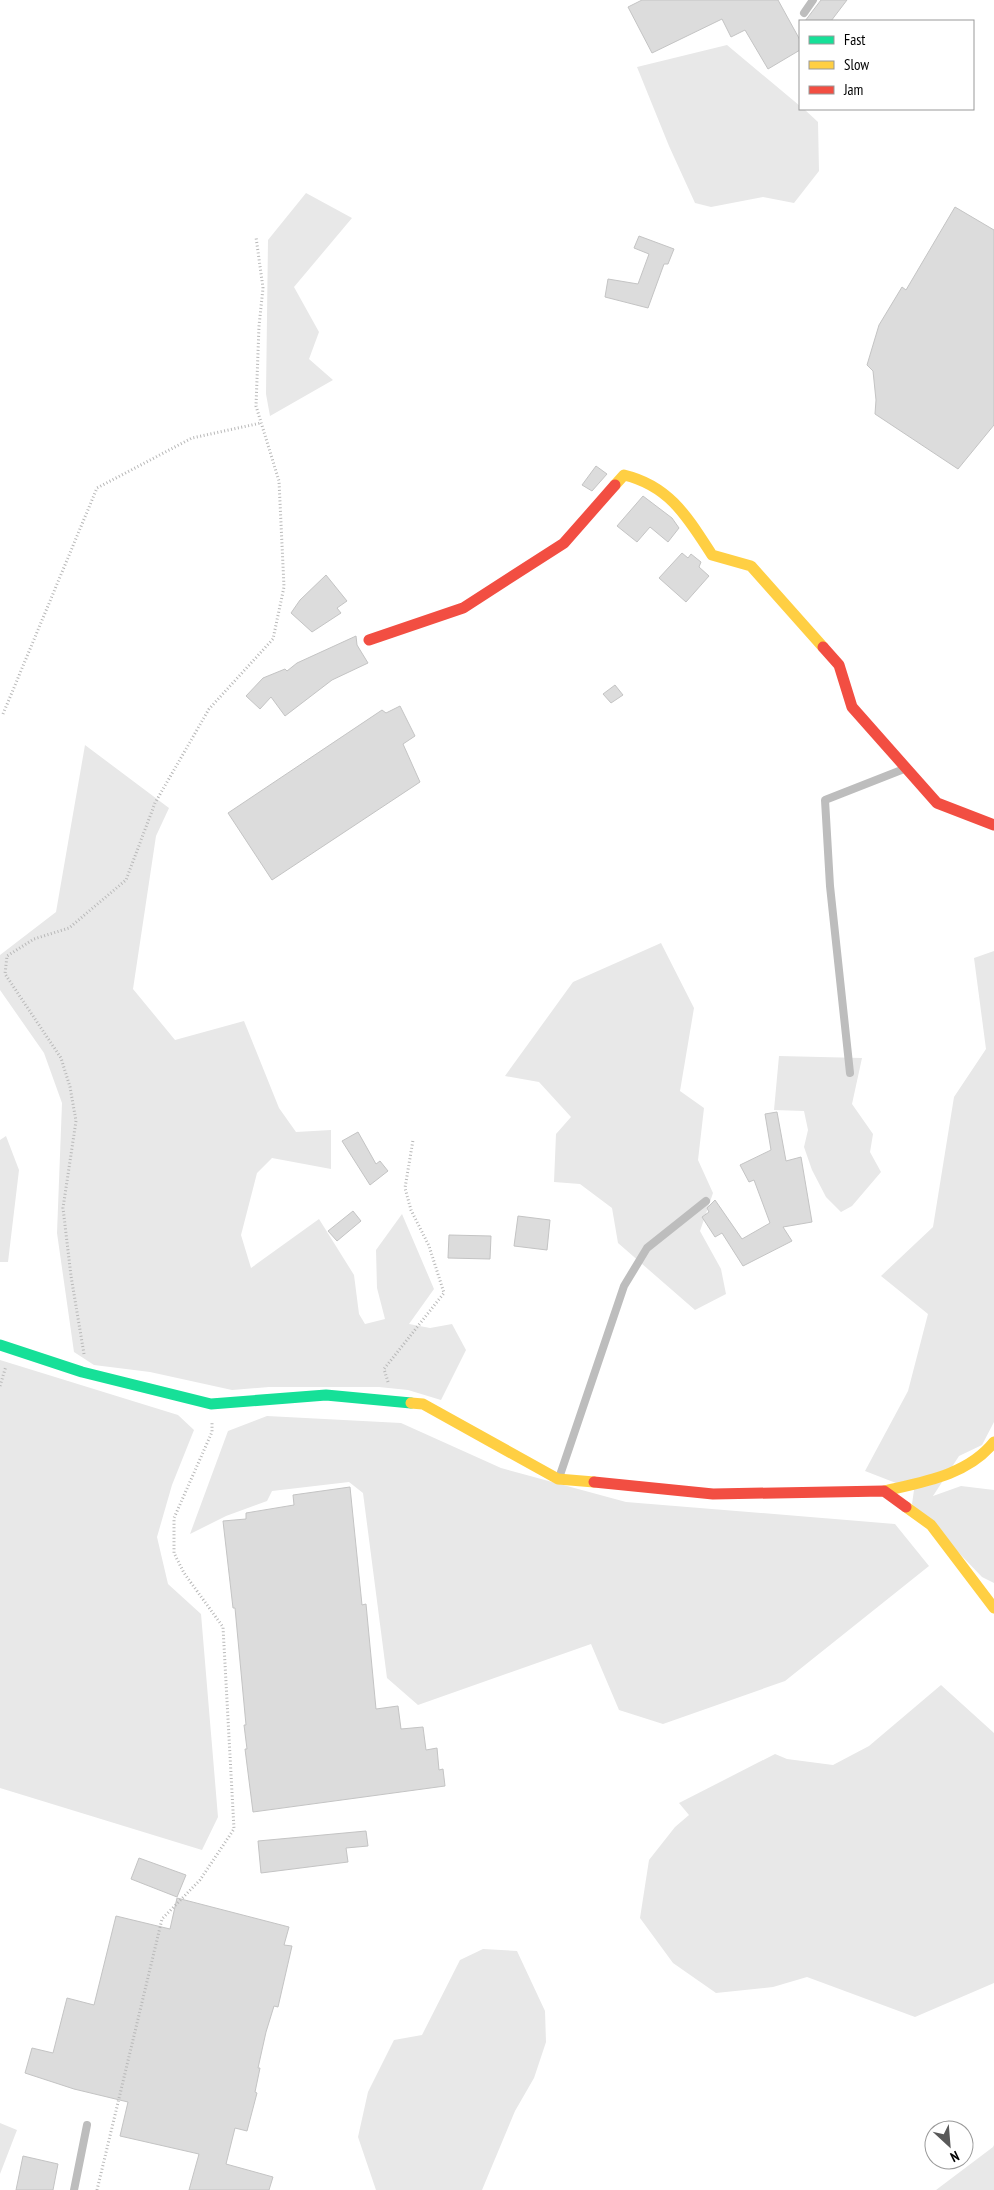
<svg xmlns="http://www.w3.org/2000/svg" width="994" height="2190" font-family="'PT Sans Narrow',sans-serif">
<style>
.green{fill:#e8e8e8}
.building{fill:#dcdcdc;stroke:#c4c4c4}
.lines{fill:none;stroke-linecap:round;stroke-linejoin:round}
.path{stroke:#b8b8b8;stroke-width:3;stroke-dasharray:1 2.5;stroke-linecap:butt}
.lane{stroke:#bdbdbd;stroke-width:8}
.fast{stroke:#16e098;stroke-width:11}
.slow{stroke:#ffcf43;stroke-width:11}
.jam{stroke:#f24e42;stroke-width:11}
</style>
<rect width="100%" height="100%" fill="#fff"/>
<path class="green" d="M727 45 800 106V109H804L818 122 819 171 794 203 763 197 711 207 695 203 669 146 637 67Z
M306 193 352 218 294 287 319 332 309 359 333 380 270 416 266 394 268 240Z
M85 745 169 808 156 836 133 989 175 1040 244 1021 279 1108 296 1132 331 1130V1169L272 1158 257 1173 241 1235 251 1268 319 1219 354 1275 359 1314 365 1324 385 1319 377 1288 376 1250 402 1214 434 1289 409 1324 430 1328 452 1324 466 1350 441 1400 408 1390 379 1387H269L232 1390 150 1372 94 1365 74 1352 57 1233 62 1103 44 1053 0 990V955L56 912Z
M661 943 694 1008 680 1091 704 1108 698 1160 713 1193 700 1231 721 1269 726 1294 695 1310 618 1243 612 1208 580 1184 554 1182 556 1134 571 1117 539 1082 505 1076 573 982Z
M994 951V1422L982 1445 959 1456 933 1496 961 1486 994 1490V1583L982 1577 912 1504 914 1490 865 1471 908 1391 928 1314 881 1276 933 1227 954 1097 986 1049 974 958Z
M779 1056 862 1058 852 1104 873 1134 870 1152 881 1172 852 1206 841 1212 826 1197 812 1170 804 1147 808 1130 804 1111 774 1110Z
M6 1136 19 1170 8 1262H0V1140Z
M0 1360 178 1415 194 1430 172 1485 157 1537 168 1584 201 1614 218 1817 202 1850 0 1788Z
M267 1416 401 1423 501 1468 626 1502 895 1524 929 1566 785 1681 663 1724 619 1710 591 1644 418 1705 387 1678 363 1493 349 1482 272 1491 267 1501 226 1516 190 1534 228 1431Z
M941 1685 994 1733V1983L915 2017 807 1977 773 1987 716 1993 673 1963 640 1918 649 1860 675 1827 689 1815 679 1803 775 1754 787 1759 833 1765 869 1746Z
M483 1949 517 1951 545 2011 546 2042 534 2078 515 2111 482 2190H376L358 2137 368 2092 394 2040 422 2035 460 1960Z
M0 2123 17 2130 0 2174Z
M994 2145V2190H936L993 2147Z"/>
<path class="building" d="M642 0H778L800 40V50L768 69 745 30 731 37 722 19 652 53 628 7Z
M821 0H847L831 21H805Z
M955 207 994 230V425L958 469 875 414 876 400 873 371 867 365 879 325 902 287 906 290Z
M639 236 674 249 668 264H664L648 308 605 297 608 279 638 284 649 254 634 248Z
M596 466 607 474 592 491 582 485Z
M643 496 672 518 679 528 668 542 650 527 637 542 617 526Z
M682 553 688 558 691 554 701 562 699 567 709 576 686 602 659 578Z
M326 575 347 601 337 608 341 613 312 632 291 613 300 600Z
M356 636 357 645 368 663 332 680 285 716 271 697 260 709 246 696 263 678 285 669 287 671 297 663Z
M615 685 623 695 611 703 603 694Z
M400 706 415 736 403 744 420 782 272 880 228 813 382 710 386 713Z
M777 1112 786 1161 801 1157 812 1222 783 1227 792 1241 743 1266 722 1233 715 1237 702 1217 709 1212 707 1208 715 1200 742 1239 770 1223 754 1180 749 1182 740 1165 771 1150 765 1114Z
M358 1132 376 1164 380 1161 388 1171 370 1185 342 1141Z
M353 1211 361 1221 337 1241 328 1231Z
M518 1216 550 1220 547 1250 514 1246Z
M449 1235 491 1236 490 1259 448 1258Z
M350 1487 362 1605 366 1604 376 1709 398 1706 401 1729 423 1727 426 1750 437 1748 439 1770 443 1769 445 1786 253 1812 245 1749H247L244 1725H246L235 1608H233L223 1521 246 1519V1513L294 1505 293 1495Z
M366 1831 368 1846 346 1848 348 1862 261 1873 258 1841Z
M139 1858 186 1875 177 1897 131 1879Z
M177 1898 289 1927 284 1945 292 1946 278 2007 274 2006 266 2032 258 2068H260L255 2092 257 2093 247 2131 235 2128 226 2164 273 2177 269 2190H189L199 2154 120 2136 128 2102 74 2089 25 2073 32 2048 53 2053 67 1998 94 2005 116 1916 170 1929Z
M23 2156 58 2164 53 2190H16Z"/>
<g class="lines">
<path class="path" d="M3 714 97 488 192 438 261 423
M84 1354 71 1276 63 1208 76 1121 70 1087 61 1058 5 974 7 956 34 939 69 928 126 880 155 803 209 709 273 639 284 587 279 481 256 406 259 326 263 288 256 237
M388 1382 384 1369 444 1293 429 1246 411 1210 405 1188 413 1140
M0 1386 6 1366
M97 2190 162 1919 200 1880 234 1829 223 1627 184 1573 174 1553V1518L212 1432V1422"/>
<path class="lane" d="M804 13 813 0
M850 1073 830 886 825 800 904 769
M559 1478 624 1286 647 1248 706 1201
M74 2190 87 2125"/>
<path class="fast" d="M0 1345 82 1372 211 1404 326 1395 411 1403"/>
<path class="slow" d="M615 485 624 475C670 486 688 518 712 555L751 566 823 647
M411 1403 423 1404 558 1479 594 1482
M884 1491C923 1482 968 1475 994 1442
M906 1507 931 1525 994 1608"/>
<path class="jam" d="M369 640 463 608 564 543 615 485
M823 647 839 665 852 707 937 803 994 825
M594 1482 713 1494 884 1491 906 1507"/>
</g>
<rect x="799" y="20" width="175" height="90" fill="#ffffff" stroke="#999999"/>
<rect x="809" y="36" width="25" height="8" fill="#16e098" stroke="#999999"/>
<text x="844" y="45" font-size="15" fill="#000000">Fast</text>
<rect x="809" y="61" width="25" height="8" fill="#ffcf43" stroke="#999999"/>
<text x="844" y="70" font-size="15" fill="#000000">Slow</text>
<rect x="809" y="86" width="25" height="8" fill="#f24e42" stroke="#999999"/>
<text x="844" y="95" font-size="15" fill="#000000">Jam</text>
<g transform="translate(949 2145) rotate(154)"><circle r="24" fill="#ffffff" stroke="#999999"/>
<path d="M0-4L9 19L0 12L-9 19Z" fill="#595959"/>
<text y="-8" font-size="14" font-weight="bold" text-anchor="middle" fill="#000000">N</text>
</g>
</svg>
